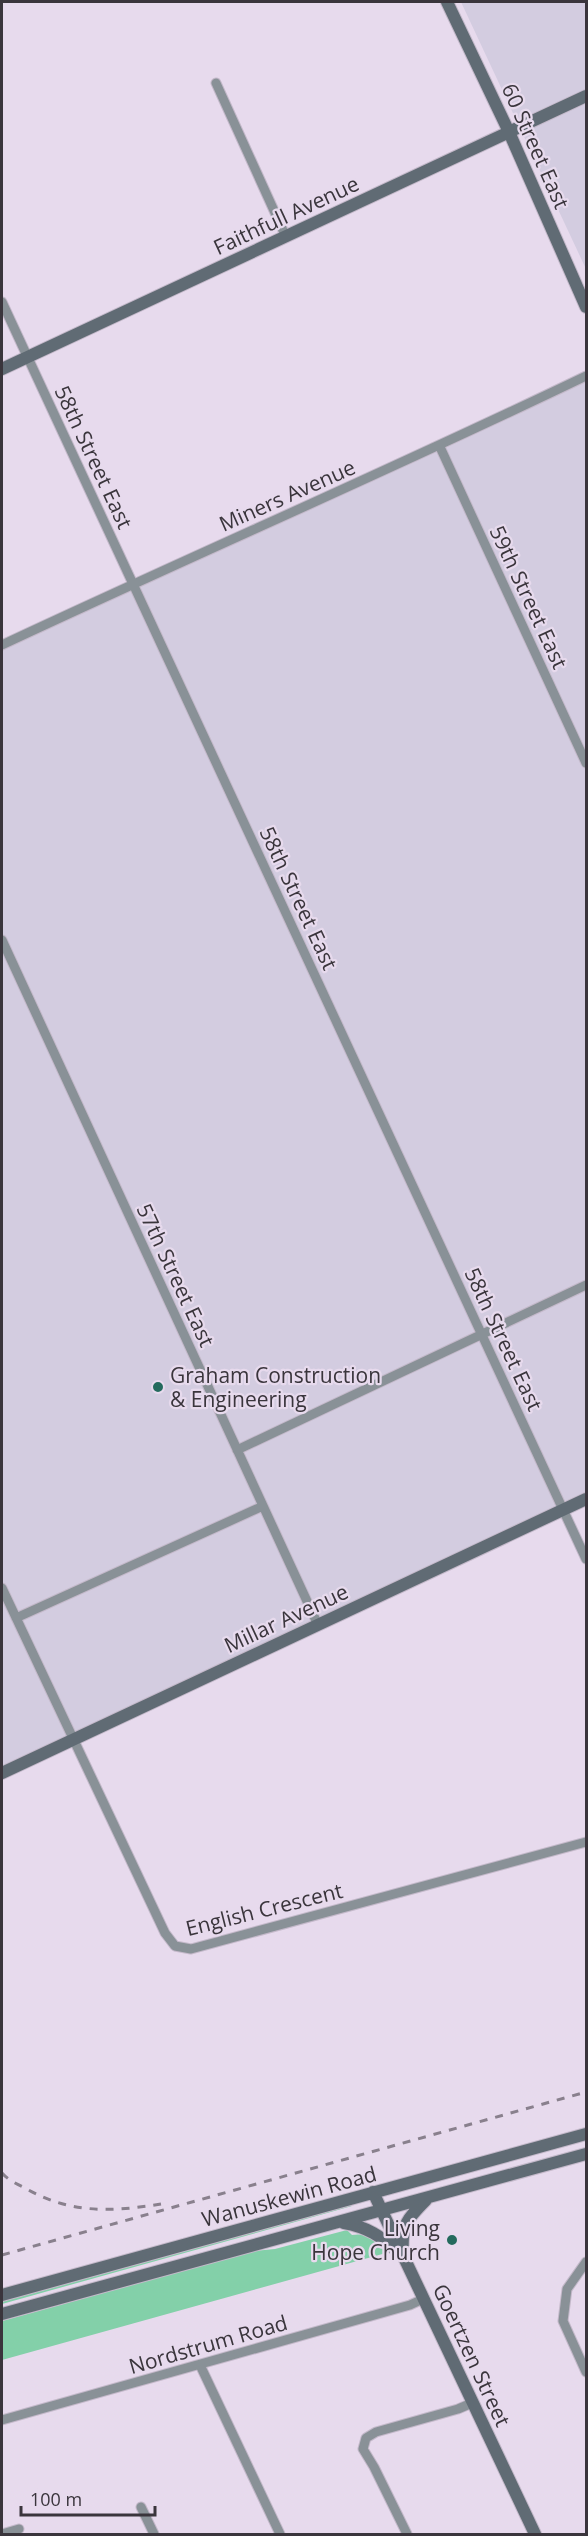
<svg xmlns="http://www.w3.org/2000/svg" width="588" height="2536" font-family="'Open Sans',sans-serif">
<style>
.industrial{fill:#d3cce0}
.green{fill:#83d0a9}
.lines{fill:none;stroke-linecap:round;stroke-linejoin:round}
.street-casing{stroke:#c4b9ca;stroke-width:11}
.secondary-casing{stroke:#c4b9ca;stroke-width:14}
.street{stroke:#899197;stroke-width:9}
.secondary{stroke:#606b74;stroke-width:12}
.rail{stroke:#89808d;stroke-width:3;stroke-dasharray:8 8;stroke-linecap:butt}
.poi-dot{fill:#246a5d;stroke:#e7daed;stroke-width:2}
.labels{text-anchor:middle;dominant-baseline:central;stroke-width:4.5;stroke-linejoin:round;paint-order:stroke}
.street-label{font-size:21px;fill:#3a353c;stroke:#e7daed}
.poi-label{font-size:21px;fill:#3a353c;stroke:#e7daed;text-anchor:start}
</style>
<rect width="100%" height="100%" fill="#e7daed"/>
<path class="industrial" d="M461 2H586V269Z
M586 376V1499L2 1773V645Z"/>
<path class="green" d="M345 2206H352L2 2304V2300Z
M347 2230 352 2235C368 2232 376 2241 386 2253L2 2360V2321L254 2251 275 2249Z"/>
<g class="lines">
<g class="street-casing">
<path id="street" d="M216 83 286 237
M2 302 586 1559
M440 447 586 763
M2 645C196 554 393 469 586 376
M2 940 318 1625
M237 1450 586 1285
M2 1588 165 1933 175 1946 191 1949 586 1842
M16 1618 263 1506
M586 2262 567 2289 563 2321 586 2372
M200 2365 280 2534
M2 2420 410 2305 423 2299
M141 2507 154 2534
M2 2534 19 2529
M407 2534 374 2467 363 2449 366 2438 376 2432 458 2409 472 2403"/>
</g>
<g class="secondary-casing">
<path id="secondary" d="M447 2 509 132 586 307
M2 369 586 96
M2 1773 586 1499
M373 2192 535 2534
M344 2223C367 2227 381 2236 398 2252
M403 2253C401 2225 407 2219 426 2200
M2 2295 586 2134
M2 2314 586 2154"/>
</g>
<use href="#street" class="street"/>
<use href="#secondary" class="secondary"/>
<path class="rail" d="M2 2173C8 2180 17 2184 25 2188 70 2214 111 2212 161 2204
M2 2255 586 2092"/>
</g>
<g class="poi-dot">
<circle cx="158" cy="1387" r="6"/>
<circle cx="452" cy="2240" r="6"/>
</g>
<g class="labels">
<g class="street-label">
<text transform="translate(536 146) rotate(66)">60 Street East</text>
<text transform="translate(286 215) rotate(-25)">Faithfull Avenue</text>
<text transform="translate(94 457) rotate(65)">58th Street East</text>
<text transform="translate(287 495) rotate(-24)">Miners Avenue</text>
<text transform="translate(529 597) rotate(65)">59th Street East</text>
<text transform="translate(299 898) rotate(65)">58th Street East</text>
<text transform="translate(176 1275) rotate(65)">57th Street East</text>
<text transform="translate(504 1339) rotate(65)">58th Street East</text>
<text transform="translate(286 1618) rotate(-25)">Millar Avenue</text>
<text transform="translate(264 1909) rotate(-14)">English Crescent</text>
<text transform="translate(289 2196) rotate(-15)">Wanuskewin Road</text>
<text transform="translate(208 2344) rotate(-16)">Nordstrum Road</text>
<text transform="translate(472 2355) rotate(65)">Goertzen Street</text>
</g>
<g class="poi-label">
<text x="170" y="1375">Graham Construction<tspan x="170" dy="24">&amp; Engineering</tspan></text>
<text x="440" y="2228" text-anchor="end">Living<tspan x="440" dy="24">Hope Church</tspan></text>
</g>
</g>
<rect width="588" height="2536" fill="none" stroke="#3a353c" stroke-width="6"/>
<path d="M21 2506v9h134v-9" fill="none" stroke="#3a353c" stroke-width="3"/>
<text x="30" y="2506" font-size="18" fill="#3a353c" stroke="#e7daed" stroke-width="4.5" paint-order="stroke">100 m</text>
</svg>
